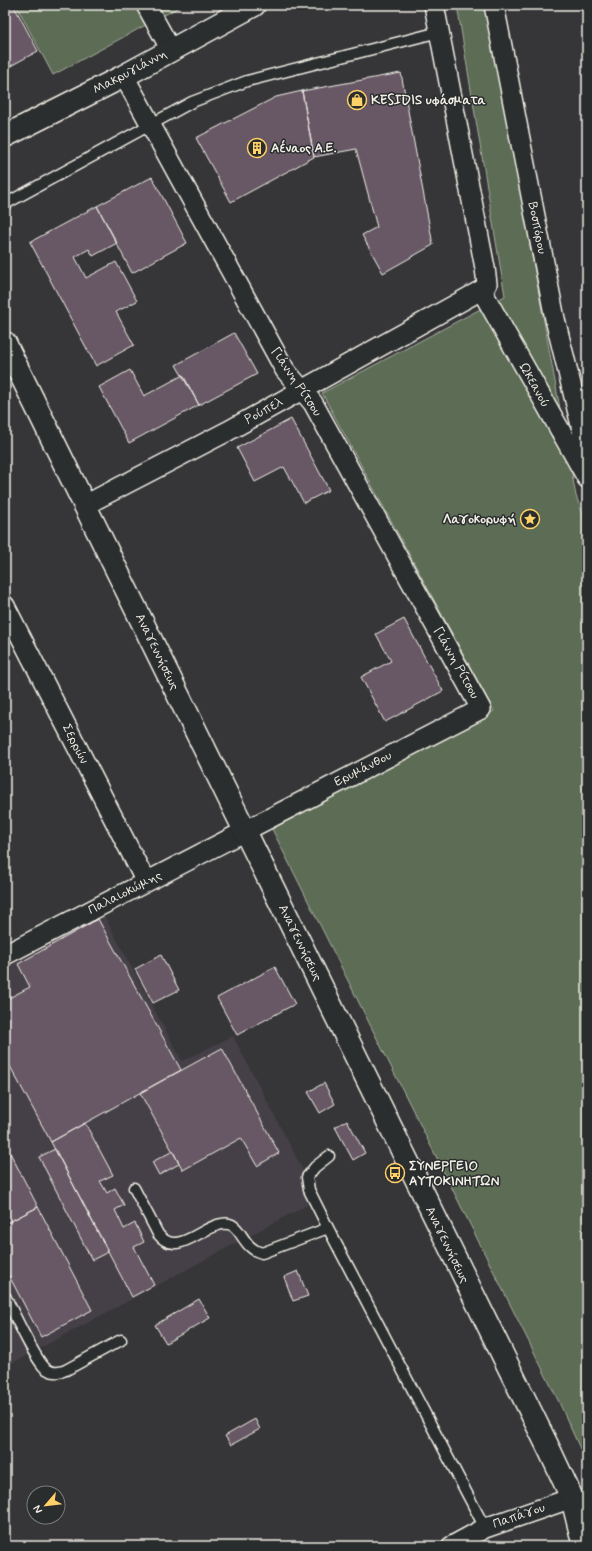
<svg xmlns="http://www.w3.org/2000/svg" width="592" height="1551" font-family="Mynerve,sans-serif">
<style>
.built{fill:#454046}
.green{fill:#5c6c54;stroke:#a8ae9e}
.building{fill:#675966;stroke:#f4f1e8}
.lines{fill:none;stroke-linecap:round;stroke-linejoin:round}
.lane-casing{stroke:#f4f1e8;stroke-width:13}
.street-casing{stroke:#f4f1e8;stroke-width:22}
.secondary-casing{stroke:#f4f1e8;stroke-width:25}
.lane{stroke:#2a2d2e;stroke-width:10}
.street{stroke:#2a2d2e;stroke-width:19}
.secondary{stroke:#2a2d2e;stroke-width:22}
.labels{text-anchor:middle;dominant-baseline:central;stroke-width:3;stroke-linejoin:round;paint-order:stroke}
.street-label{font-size:13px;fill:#f4f1e8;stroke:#2a2d2e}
.poi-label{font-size:13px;font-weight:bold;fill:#f4f1e8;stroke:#2a2d2e;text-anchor:start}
</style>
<rect width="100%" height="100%" fill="#363639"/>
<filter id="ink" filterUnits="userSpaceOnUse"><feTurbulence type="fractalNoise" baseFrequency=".025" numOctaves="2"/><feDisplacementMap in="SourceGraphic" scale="8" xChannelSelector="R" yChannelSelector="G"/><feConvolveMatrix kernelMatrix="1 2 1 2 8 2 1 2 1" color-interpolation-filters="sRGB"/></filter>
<g filter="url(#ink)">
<path class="built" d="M102 912 182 1061 233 1036 318 1199 5 1367V962Z"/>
<path class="green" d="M16 5H183L53 75Z
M457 5H486L576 496 587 525V1454L582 1453 559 1402 272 829 494 711 322 393 505 296Z"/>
<path class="building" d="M14 6 38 51 5 69V11Z
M401 73 433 245 383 273 362 235 377 227 356 149 314 157 302 91Z
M302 91 314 157 231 202 196 138 276 97Z
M152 177 187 243 132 273 97 206Z
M97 206 117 243 93 256 89 249 75 257 86 278 116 262 137 301 116 312 134 345 96 366 30 242Z
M234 333 257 374 199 405 176 365Z
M130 370 144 396 183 375 199 405 129 443 99 387Z
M291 419 329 490 304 503 284 467 255 482 237 448Z
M404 619 443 691 385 722 361 677 391 661 376 634Z
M98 919 181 1070 51 1142 5 1057V1000L30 987 18 964Z
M161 955 179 990 153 1003 135 969Z
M275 967 295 1004 237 1035 217 998Z
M222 1048 279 1153 257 1166 241 1138 183 1170 140 1093Z
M324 1083 335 1104 320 1113 308 1092Z
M347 1120 365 1153 353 1160 335 1127Z
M85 1123 113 1175 100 1181 107 1193 115 1188 124 1205 115 1210 124 1229 135 1223 144 1242 134 1247 154 1285 132 1297 51 1142Z
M5 1143 38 1207 5 1224Z
M55 1149 108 1252 92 1260 39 1157Z
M173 1151 179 1164 159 1175 152 1162Z
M38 1207 92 1310 41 1337 5 1268V1224Z
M298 1271 308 1296 293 1301 284 1277Z
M199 1299 210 1318 166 1343 155 1325Z
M255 1419 260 1429 231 1445 225 1436Z"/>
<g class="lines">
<g class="lane-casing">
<path id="lane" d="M5 204 192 102 247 81 439 32
M134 1188 158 1234C177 1258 200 1227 222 1224 242 1220 240 1248 262 1253L328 1228 485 1528
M328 1228 309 1190 307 1177 315 1167 329 1156
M5 1296C13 1311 34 1358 45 1368 51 1373 59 1373 66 1370L121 1340"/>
</g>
<g class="street-casing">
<path id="street" d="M146 5 171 50
M494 5 555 319 587 450
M482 291 587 478
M85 505 228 431 485 288 487 284 485 268 434 5
M5 606 146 882
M5 955 481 709 313 403 285 370 124 76
M452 1546 485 1528 572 1498"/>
</g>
<g class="secondary-casing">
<path id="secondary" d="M5 136 124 76 254 5
M5 343 550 1451 572 1498 584 1546"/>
</g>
<use href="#lane" class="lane"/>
<use href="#street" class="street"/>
<use href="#secondary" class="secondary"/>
</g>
</g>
<defs>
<g id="shop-ring" transform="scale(1)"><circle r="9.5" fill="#2a2d2e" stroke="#ffd166" stroke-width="1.5"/><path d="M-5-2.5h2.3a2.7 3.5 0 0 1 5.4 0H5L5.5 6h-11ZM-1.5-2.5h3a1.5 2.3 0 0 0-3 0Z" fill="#ffd166"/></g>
<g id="building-ring" transform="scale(1)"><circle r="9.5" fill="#2a2d2e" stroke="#ffd166" stroke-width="1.5"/><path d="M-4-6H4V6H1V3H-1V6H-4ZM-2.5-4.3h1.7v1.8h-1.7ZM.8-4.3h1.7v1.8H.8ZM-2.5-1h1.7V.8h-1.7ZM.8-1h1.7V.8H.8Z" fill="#ffd166"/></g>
<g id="sight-ring" transform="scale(1)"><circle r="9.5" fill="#2a2d2e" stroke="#ffd166" stroke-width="1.5"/><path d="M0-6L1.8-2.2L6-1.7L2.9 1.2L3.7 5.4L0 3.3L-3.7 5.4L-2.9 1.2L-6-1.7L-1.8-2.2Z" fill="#ffd166"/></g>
<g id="bus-ring" transform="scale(1)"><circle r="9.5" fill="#2a2d2e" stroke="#ffd166" stroke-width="1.5"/><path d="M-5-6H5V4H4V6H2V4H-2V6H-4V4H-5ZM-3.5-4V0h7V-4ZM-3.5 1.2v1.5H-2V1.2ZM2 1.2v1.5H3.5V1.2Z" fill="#ffd166"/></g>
</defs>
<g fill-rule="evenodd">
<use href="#shop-ring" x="357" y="100"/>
<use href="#building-ring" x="257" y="148"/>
<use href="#sight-ring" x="530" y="519"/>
<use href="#bus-ring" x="395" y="1173"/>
</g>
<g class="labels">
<g class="street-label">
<text transform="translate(130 72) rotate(-28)">Μακρυγιάννη</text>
<text transform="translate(537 228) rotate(79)">Βοσπόρου</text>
<text transform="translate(296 382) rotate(56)">Γιάννη Ρίτσου</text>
<text transform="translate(534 385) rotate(61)">Ωκεανού</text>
<text transform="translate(264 411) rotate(-29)">Ρούπελ</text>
<text transform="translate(157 652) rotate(64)">Αναγεννήσεως</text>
<text transform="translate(456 663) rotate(61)">Γιάννη Ρίτσου</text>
<text transform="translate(75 744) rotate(63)">Σερρών</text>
<text transform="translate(363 769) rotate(-27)">Ερυμάνθου</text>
<text transform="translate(125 893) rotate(-27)">Παλαιοκώμης</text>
<text transform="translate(300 943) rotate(64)">Αναγεννήσεως</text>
<text transform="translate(447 1245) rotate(64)">Αναγεννήσεως</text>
<text transform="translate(519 1516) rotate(-19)">Παπάγου</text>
</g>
<g class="poi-label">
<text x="371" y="100">KESIDIS υφάσματα</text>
<text x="271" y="148">Αέναος Α.Ε.</text>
<text x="516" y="519" text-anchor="end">Λαγοκορυφή</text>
<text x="409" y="1166">ΣΥΝΕΡΓΕΙΟ<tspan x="409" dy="15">ΑΥΤΟΚΙΝΗΤΩΝ</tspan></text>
</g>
</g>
<rect width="592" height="1551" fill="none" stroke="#2a2d2e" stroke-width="20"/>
<rect x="10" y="10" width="572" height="1531" fill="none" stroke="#f4f1e8" stroke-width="1.5" filter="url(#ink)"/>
<g transform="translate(46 1505) rotate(242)"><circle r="19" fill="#2a2d2e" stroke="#7b7b78"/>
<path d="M0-3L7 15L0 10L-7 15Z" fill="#ffd166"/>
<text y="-6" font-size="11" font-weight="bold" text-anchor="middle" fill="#f4f1e8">N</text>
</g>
</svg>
